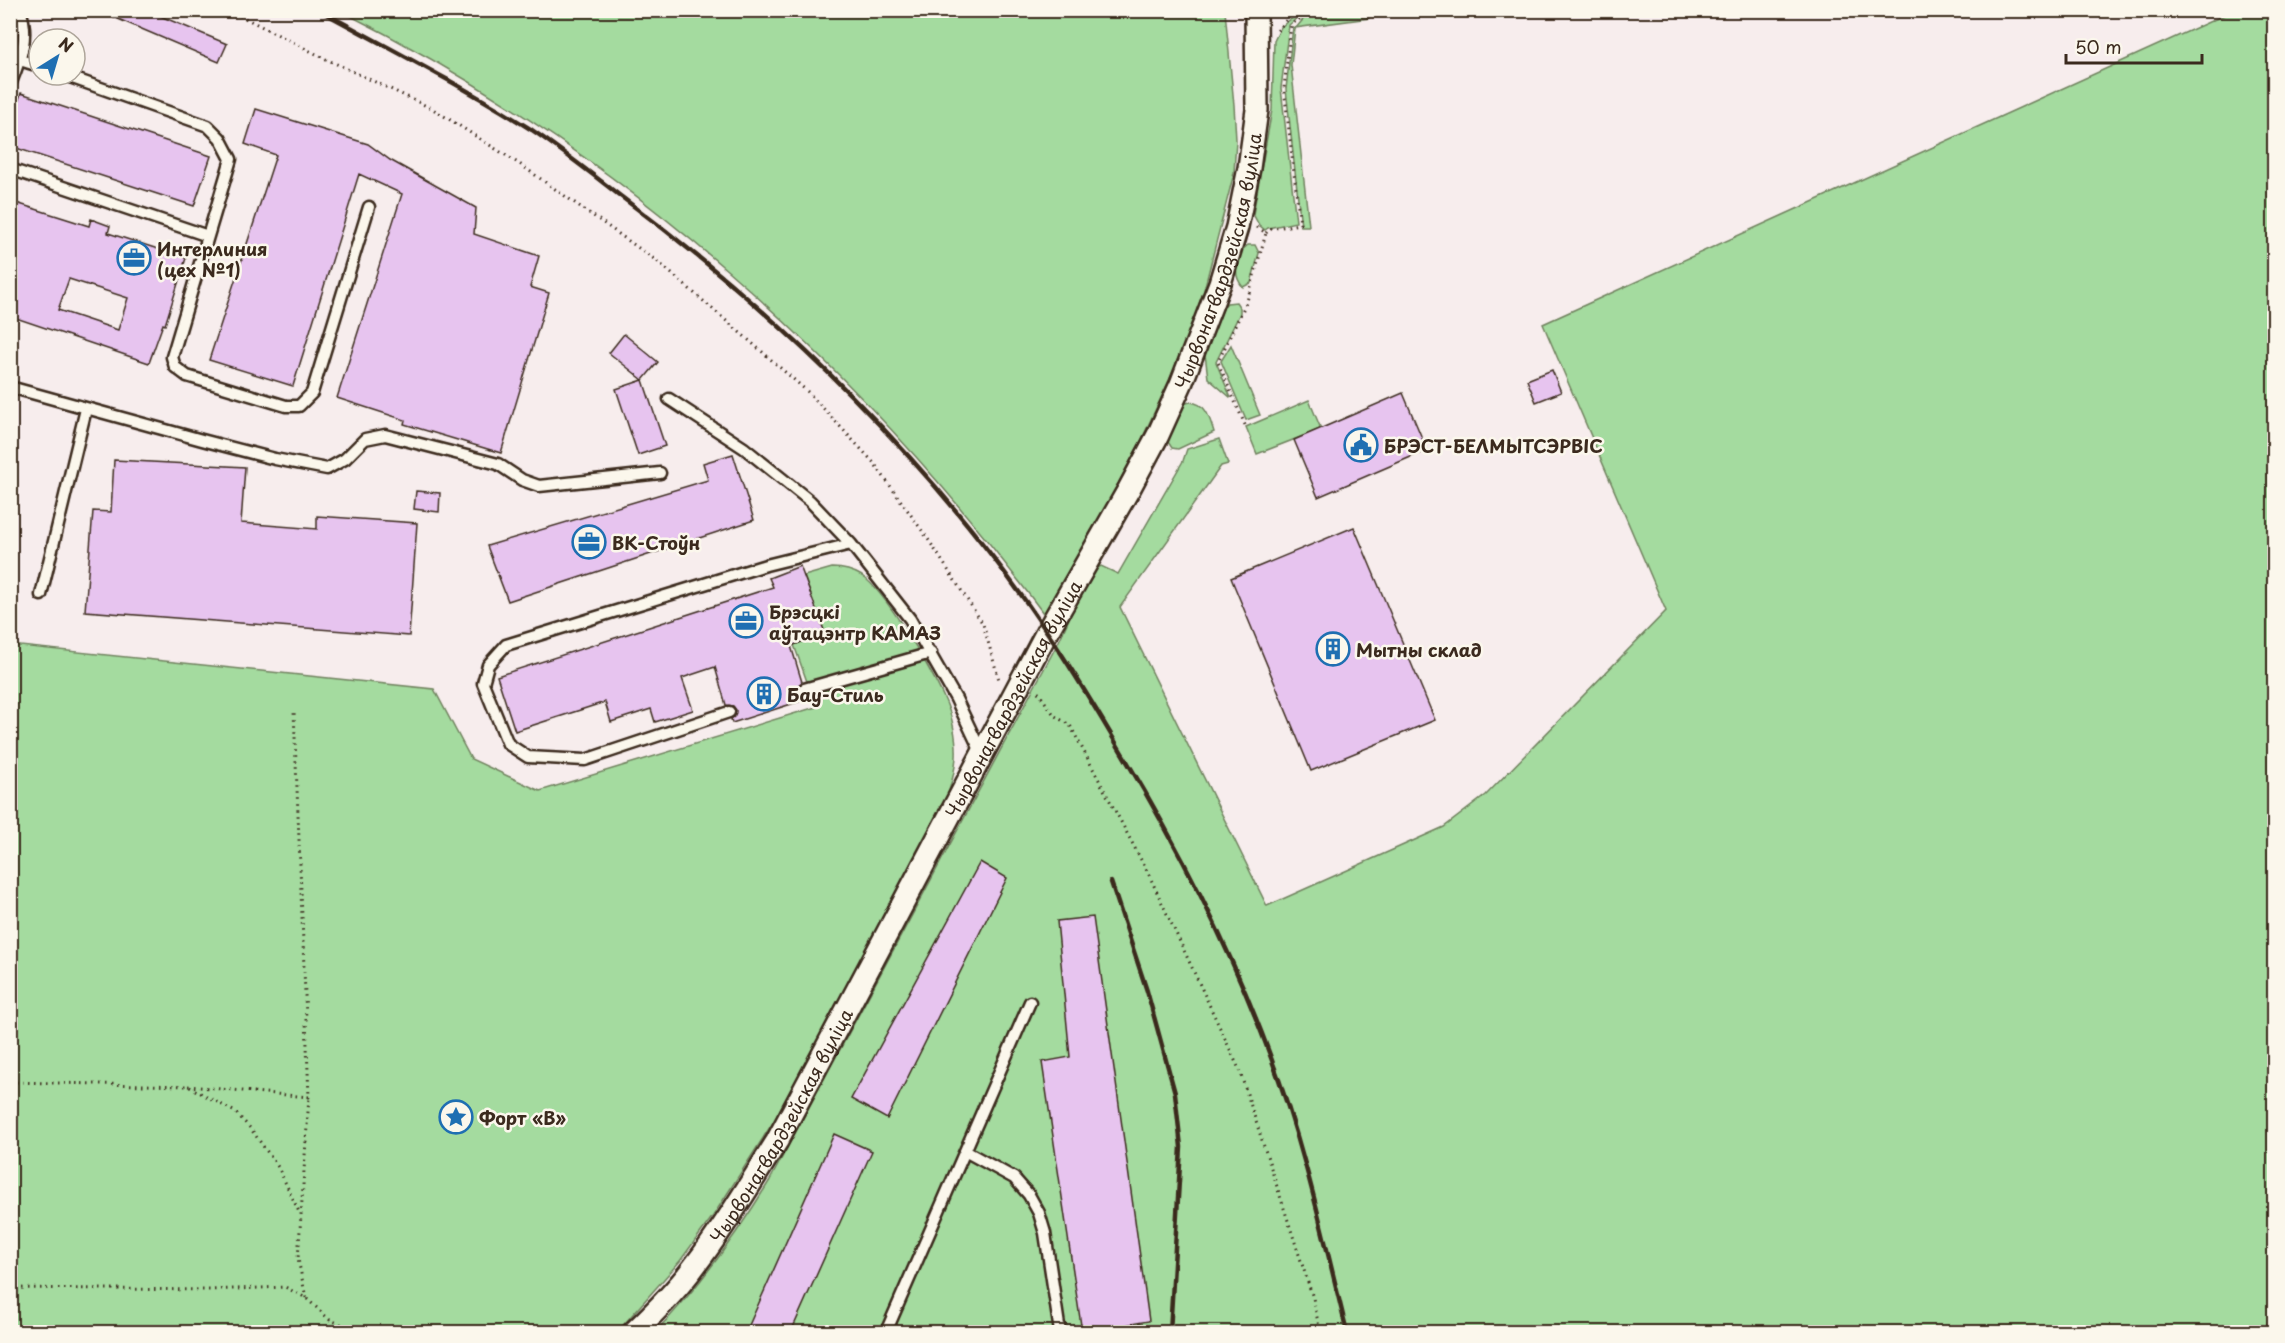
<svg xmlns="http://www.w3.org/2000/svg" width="2285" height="1343" font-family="'Playpen Sans',sans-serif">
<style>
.green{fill:#a4db9f;stroke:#70825e;stroke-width:1.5}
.building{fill:#e7c4ef;stroke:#3b2a1e;stroke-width:1.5;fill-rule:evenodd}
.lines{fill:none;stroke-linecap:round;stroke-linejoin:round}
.lane-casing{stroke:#3b2a1e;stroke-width:15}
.street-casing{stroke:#3b2a1e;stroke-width:26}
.path{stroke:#3b2a1e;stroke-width:3;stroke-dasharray:1.5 4.5;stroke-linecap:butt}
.lane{stroke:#fbf7ec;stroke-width:10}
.street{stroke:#fbf7ec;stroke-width:21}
.rail{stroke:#3b2a1e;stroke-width:4.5}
.labels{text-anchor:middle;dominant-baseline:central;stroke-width:5;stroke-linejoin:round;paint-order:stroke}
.poi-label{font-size:18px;font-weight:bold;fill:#3b2a1e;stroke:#fbf7ec;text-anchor:start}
.street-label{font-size:18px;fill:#3b2a1e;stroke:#fbf7ec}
</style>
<rect width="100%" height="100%" fill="#f7eded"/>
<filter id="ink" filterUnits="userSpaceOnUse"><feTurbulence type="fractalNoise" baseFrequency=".0167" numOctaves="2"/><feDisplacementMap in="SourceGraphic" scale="12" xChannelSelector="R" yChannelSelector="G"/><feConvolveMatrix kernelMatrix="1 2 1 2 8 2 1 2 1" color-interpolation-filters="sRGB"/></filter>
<g filter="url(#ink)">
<path class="green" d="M1347 10 1368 11 1369 18 1295 28 1291 65 1309 226H1301L1286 89 1293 27 1296 28 1306 16Z
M341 11H1225L1234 105 1236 140 1234 173 1204 290 1183 350 1141 441 1046 617C860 365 622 151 341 11Z
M2233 11H2274V1306L2264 1332H655C700 1287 737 1234 770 1180L1059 641 1090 572 1101 566 1118 574 1183 461 1187 449 1219 439 1228 464 1221 466 1120 607 1267 906 1444 827 1486 795 1666 611 1543 324Z
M1296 16 1298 17 1289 25 1281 88 1296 222 1268 228 1265 230 1259 225 1253 214 1272 110 1274 41 1281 27 1288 21Z
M1248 245H1255L1259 253 1251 283 1243 287C1232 274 1237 264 1242 250Z
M1236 302 1240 308V313L1216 362 1231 398 1208 378 1205 354 1224 306 1227 303Z
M1231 345 1260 415 1246 420 1221 361Z
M1309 400 1321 429 1257 454 1246 427Z
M1190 402C1207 404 1209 417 1214 432L1178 449 1172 448 1166 439 1183 404Z
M832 568C843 568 852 570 862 576 886 592 931 670 944 698 952 714 957 739 956 757 954 787 939 816 926 843L772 1124 713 1216 680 1261 617 1332H11V645L434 689 471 759 540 791 816 707 794 645 825 633 804 576Z"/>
<path class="building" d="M97 10H146L227 44 219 62Z
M21 93 211 156 194 206 10 146V126Z
M256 109 368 144 390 160 476 208 474 234 539 256 530 287 549 293 501 453 404 424 405 420 337 398 402 194 359 174 293 386 209 360 276 155 245 144Z
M10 201 89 226 91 219 110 226 108 233 186 258 165 325 163 324 149 363 10 316ZM69 279 128 298 118 330 58 310Z
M624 334 658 362 643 380 609 353Z
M1552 370 1561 392 1536 402 1527 380Z
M643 380 665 446 638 455 616 389Z
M1403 393 1427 450 1318 497 1294 440Z
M733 454 754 520 508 601 487 546 708 480 703 463Z
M114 460 245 467 241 523 317 529V516L417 523 409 636 85 611 93 511 111 512Z
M416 491 440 493 439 512 414 509Z
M1354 527 1435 720 1311 771 1231 578Z
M800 566 825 633 791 646 802 682 797 687V692L802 696H806L807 699 732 723 731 719 735 716 736 710 733 706 726 705 715 667 682 678 693 710 655 722 651 709 611 722 605 702 515 731 497 676 773 587 769 578Z
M980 862 1007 878 887 1119 851 1099Z
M1093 917 1149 1321 1082 1332 1042 1062 1070 1057 1057 921Z
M834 1134 872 1151 791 1332H746Z"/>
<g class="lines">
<g class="lane-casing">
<path id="lane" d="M20 60 39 66
M64 75 208 126 220 138 231 159 172 357 175 367 187 376 286 406H299L312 393 369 207
M10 85C20 60 30 37 20 10
M10 169 208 236
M10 387 202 440 275 459 327 469 345 459 365 439 385 435 498 464 522 480 539 486 660 473
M669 399 744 448 810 501 851 544 910 619 956 699 982 754
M41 595 86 409
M804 689 931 653
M729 712 585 760 528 757 508 744 483 683 488 665 506 645 766 565 851 544
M965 1151 1014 1178 1029 1195 1039 1213 1045 1233 1060 1332
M886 1332 1030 1002"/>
</g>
<g class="street-casing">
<g id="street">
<path id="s1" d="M634 1332C656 1311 678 1289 696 1264 726 1225 751 1182 777 1141L1047 632 1129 489 1158 435 1181 384 1220 283 1237 227 1249 168 1257 110 1256 10"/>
</g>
</g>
<path class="path" d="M229 10 326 59 433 109 521 165 657 261 759 349 809 393 874 463 928 539 983 624 999 680
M1299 14 1331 10
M1266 233 1269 229 1300 224 1284 88 1291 25 1302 17 1297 13 1287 19 1276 32
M1245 425 1218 362 1247 301 1266 233 1257 227
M1038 692 1055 716 1070 725 1149 875 1239 1069 1313 1298 1320 1332
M10 1082 188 1086 235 1112 251 1129 278 1167 300 1214
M188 1086 309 1097 294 711
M10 1288 210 1290 285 1287 306 1298 330 1320 361 1332
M306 1298 298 1259 309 1097"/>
<use href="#lane" class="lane"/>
<use href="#street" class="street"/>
<path class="rail" d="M319 10C391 49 463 86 532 130 563 151 593 175 623 198 783 317 935 466 1047 632 1075 673 1100 716 1125 758 1182 853 1232 952 1270 1055 1304 1145 1324 1239 1347 1332
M1111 882 1147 991 1175 1093 1181 1147 1170 1332"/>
</g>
</g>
<defs>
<g id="office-ring" transform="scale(1.725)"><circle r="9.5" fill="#fbf7ec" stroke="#1f6fb2" stroke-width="1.5"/><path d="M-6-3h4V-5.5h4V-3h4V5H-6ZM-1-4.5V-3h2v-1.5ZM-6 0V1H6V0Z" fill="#1f6fb2"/></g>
<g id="civic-ring" transform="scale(1.725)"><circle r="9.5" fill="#fbf7ec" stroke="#1f6fb2" stroke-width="1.5"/><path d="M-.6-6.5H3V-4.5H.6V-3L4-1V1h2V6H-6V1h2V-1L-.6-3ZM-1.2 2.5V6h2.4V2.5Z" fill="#1f6fb2"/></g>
<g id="building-ring" transform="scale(1.725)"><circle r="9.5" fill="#fbf7ec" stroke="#1f6fb2" stroke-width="1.5"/><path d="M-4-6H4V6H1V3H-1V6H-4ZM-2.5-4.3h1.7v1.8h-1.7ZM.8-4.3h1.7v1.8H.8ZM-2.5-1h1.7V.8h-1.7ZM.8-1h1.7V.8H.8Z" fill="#1f6fb2"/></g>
<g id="sight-ring" transform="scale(1.725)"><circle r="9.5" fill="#fbf7ec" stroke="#1f6fb2" stroke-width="1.5"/><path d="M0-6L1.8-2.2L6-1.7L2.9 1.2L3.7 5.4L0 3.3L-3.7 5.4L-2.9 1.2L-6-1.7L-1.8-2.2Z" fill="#1f6fb2"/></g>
</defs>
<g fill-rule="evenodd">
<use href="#office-ring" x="134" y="258"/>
<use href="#civic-ring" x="1361" y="445"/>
<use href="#office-ring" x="589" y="542"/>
<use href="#office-ring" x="746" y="621"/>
<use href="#building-ring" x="1333" y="649"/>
<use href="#building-ring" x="764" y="694"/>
<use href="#sight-ring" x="456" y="1117"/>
</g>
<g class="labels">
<g class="poi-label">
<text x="157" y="248">Интерлиния<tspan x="157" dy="21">(цех №1)</tspan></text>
<text x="1384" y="445">БРЭСТ-БЕЛМЫТСЭРВІС</text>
<text x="612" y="542">ВК-Стоўн</text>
<text x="769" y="611">Брэсцкі<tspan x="769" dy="21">аўтацэнтр КАМАЗ</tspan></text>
<text x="1356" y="649">Мытны склад</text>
<text x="787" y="694">Бау-Стиль</text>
<text x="479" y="1117">Форт «В»</text>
</g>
<g class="street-label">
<text stroke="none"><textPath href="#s1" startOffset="1227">Чырвонагвардзейская вуліца</textPath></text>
<text stroke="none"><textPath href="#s1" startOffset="741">Чырвонагвардзейская вуліца</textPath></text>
<text stroke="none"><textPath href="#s1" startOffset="255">Чырвонагвардзейская вуліца</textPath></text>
</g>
</g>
<rect width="2285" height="1343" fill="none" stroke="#fbf7ec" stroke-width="36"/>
<rect x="18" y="18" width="2249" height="1307" fill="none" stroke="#3b2a1e" stroke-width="2" filter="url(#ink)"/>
<g transform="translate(57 57) rotate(37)"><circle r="28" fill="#fbf7ec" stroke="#aea59a" stroke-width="1.5"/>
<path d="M0-4.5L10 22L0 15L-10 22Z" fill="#1f6fb2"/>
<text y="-9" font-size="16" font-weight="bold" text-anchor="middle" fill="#3b2a1e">N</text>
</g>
<path d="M2066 54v9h136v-9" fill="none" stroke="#3b2a1e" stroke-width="3"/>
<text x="2075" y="54" font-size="18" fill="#3b2a1e" stroke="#fbf7ec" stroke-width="4.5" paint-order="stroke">50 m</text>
</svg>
